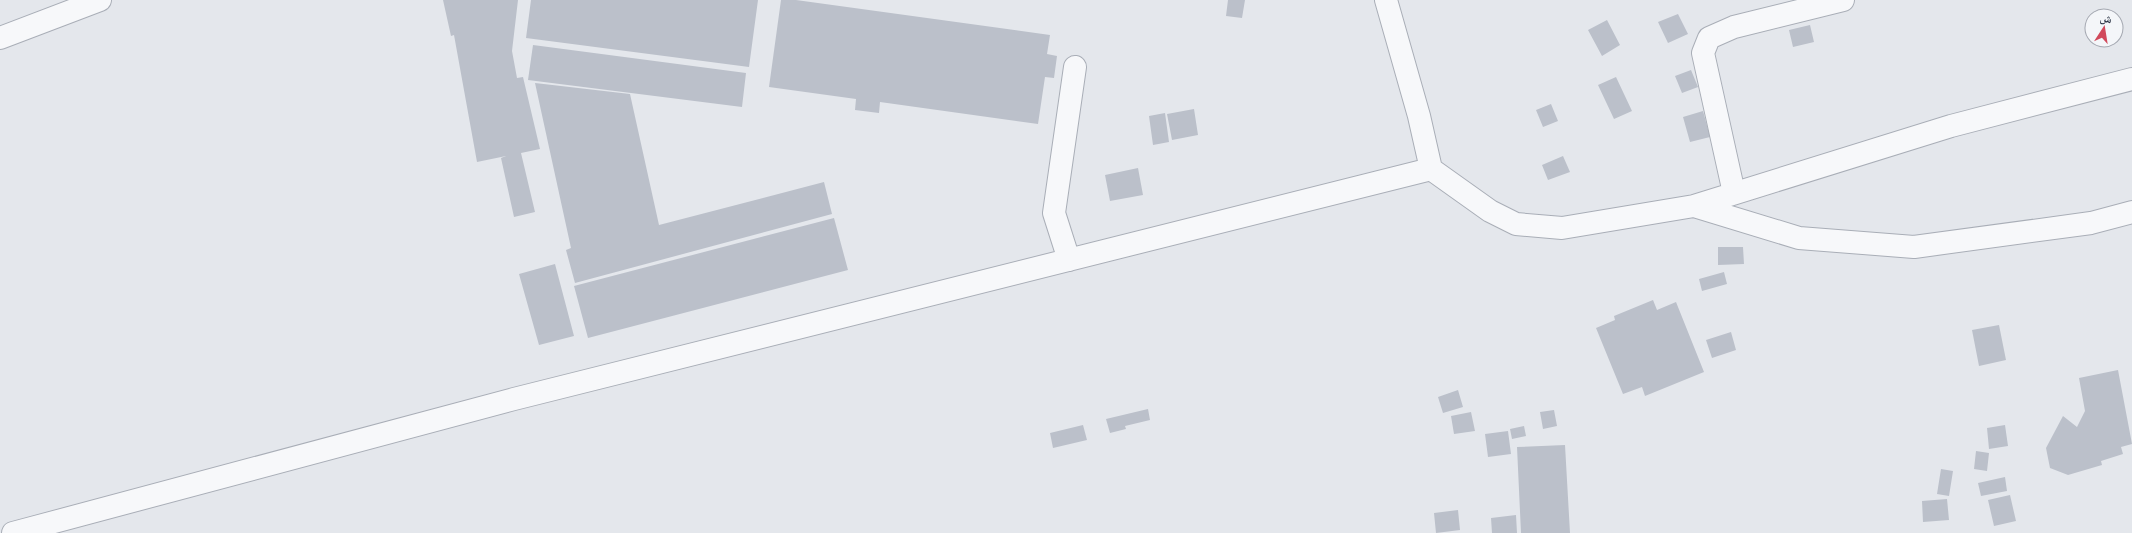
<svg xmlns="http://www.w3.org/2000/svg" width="2132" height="533" font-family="'Open Sans','Noto Naskh Arabic',sans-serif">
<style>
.building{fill:#bbc0ca}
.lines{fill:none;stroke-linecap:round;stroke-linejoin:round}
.minor-casing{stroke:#a9aeb7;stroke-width:24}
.minor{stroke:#f7f8fa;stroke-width:22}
</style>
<rect width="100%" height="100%" fill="#e4e7ec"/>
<path class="building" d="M443 0H518L512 51 517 78 523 77 540 149 521 153 535 212 514 217 501 158 506 156 477 162 454 35 451 36Z
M531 0H758L749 67 526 38Z
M781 0H796L1050 35 1047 54 1057 56 1054 78 1045 77 1038 124 880 102 879 113 855 110 856 99 769 87Z
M1228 0H1245L1242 18 1226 16Z
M1678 14 1688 34 1668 43 1658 22Z
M1607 20 1620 45 1602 56 1588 30Z
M1810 25 1814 42 1793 47 1789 30Z
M533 45 746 73 742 107 528 80Z
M1691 70 1698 87 1682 93 1675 76Z
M1616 77 1632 111 1614 119 1598 85Z
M535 83 630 94 659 225 824 182 832 214 575 283 566 250 571 248Z
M1551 104 1558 121 1543 127 1536 110Z
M1194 109 1198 135 1172 140 1167 114Z
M1703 111 1710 137 1690 142 1683 117Z
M1165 113 1169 142 1153 145 1149 116Z
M1563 156 1570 172 1548 180 1542 165Z
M1138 168 1143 195 1110 201 1105 175Z
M834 218 848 270 588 338 574 286Z
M1718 247H1743L1744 264 1718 265Z
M555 264 574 336 539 345 519 274Z
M1724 272 1727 284 1702 291 1699 279Z
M1653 300 1657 310 1676 302 1704 372 1645 396 1642 387 1623 394 1596 328 1615 320 1614 316Z
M1999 325 2006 360 1979 366 1972 330Z
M1731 332 1736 350 1712 358 1706 340Z
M2118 370 2132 444 2121 447 2123 454 2101 461 2102 465 2068 475 2050 468 2046 448 2063 416 2077 427 2085 411 2079 378Z
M1458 390 1463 407 1443 413 1438 397Z
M1148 409 1150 420 1125 426 1126 429 1110 433 1106 419Z
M1554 410 1557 426 1543 429 1540 412Z
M1471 412 1475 431 1454 434 1451 416Z
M1083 425 1087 440 1053 448 1050 433Z
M2005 425 2008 446 1989 449 1987 428Z
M1524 426 1526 436 1512 439 1510 429Z
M1508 431 1511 454 1488 457 1485 434Z
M1565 445 1570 533H1521L1517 447Z
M1976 451 1989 453 1987 471 1974 469Z
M1941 469 1953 471 1949 496 1937 494Z
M2005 477 2007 491 1981 496 1978 483Z
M2010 495 2016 521 1994 526 1988 500Z
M1947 499 1949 520 1923 522 1922 501Z
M1458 510 1460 530 1436 533 1434 513Z
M1516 515 1517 533H1492L1491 518Z"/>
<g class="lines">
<g class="minor-casing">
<path id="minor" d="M1386 0 1419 116 1431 169 1490 211 1516 224 1562 228 1694 206 1951 126 2132 79
M0 38 100 0
M1734 193 1703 53 1709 38 1734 27 1843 0
M1694 206 1799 238 1914 247 2091 223 2132 212
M1069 260 1054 213 1075 67
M13 533 514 399 1431 169"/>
</g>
<use href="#minor" class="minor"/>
</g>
<g transform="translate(2104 28) rotate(12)"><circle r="19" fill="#f4f6f9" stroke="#a4a8b1"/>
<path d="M0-3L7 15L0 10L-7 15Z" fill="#d1495b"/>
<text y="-6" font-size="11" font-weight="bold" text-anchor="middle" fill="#2b3445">ش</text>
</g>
</svg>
